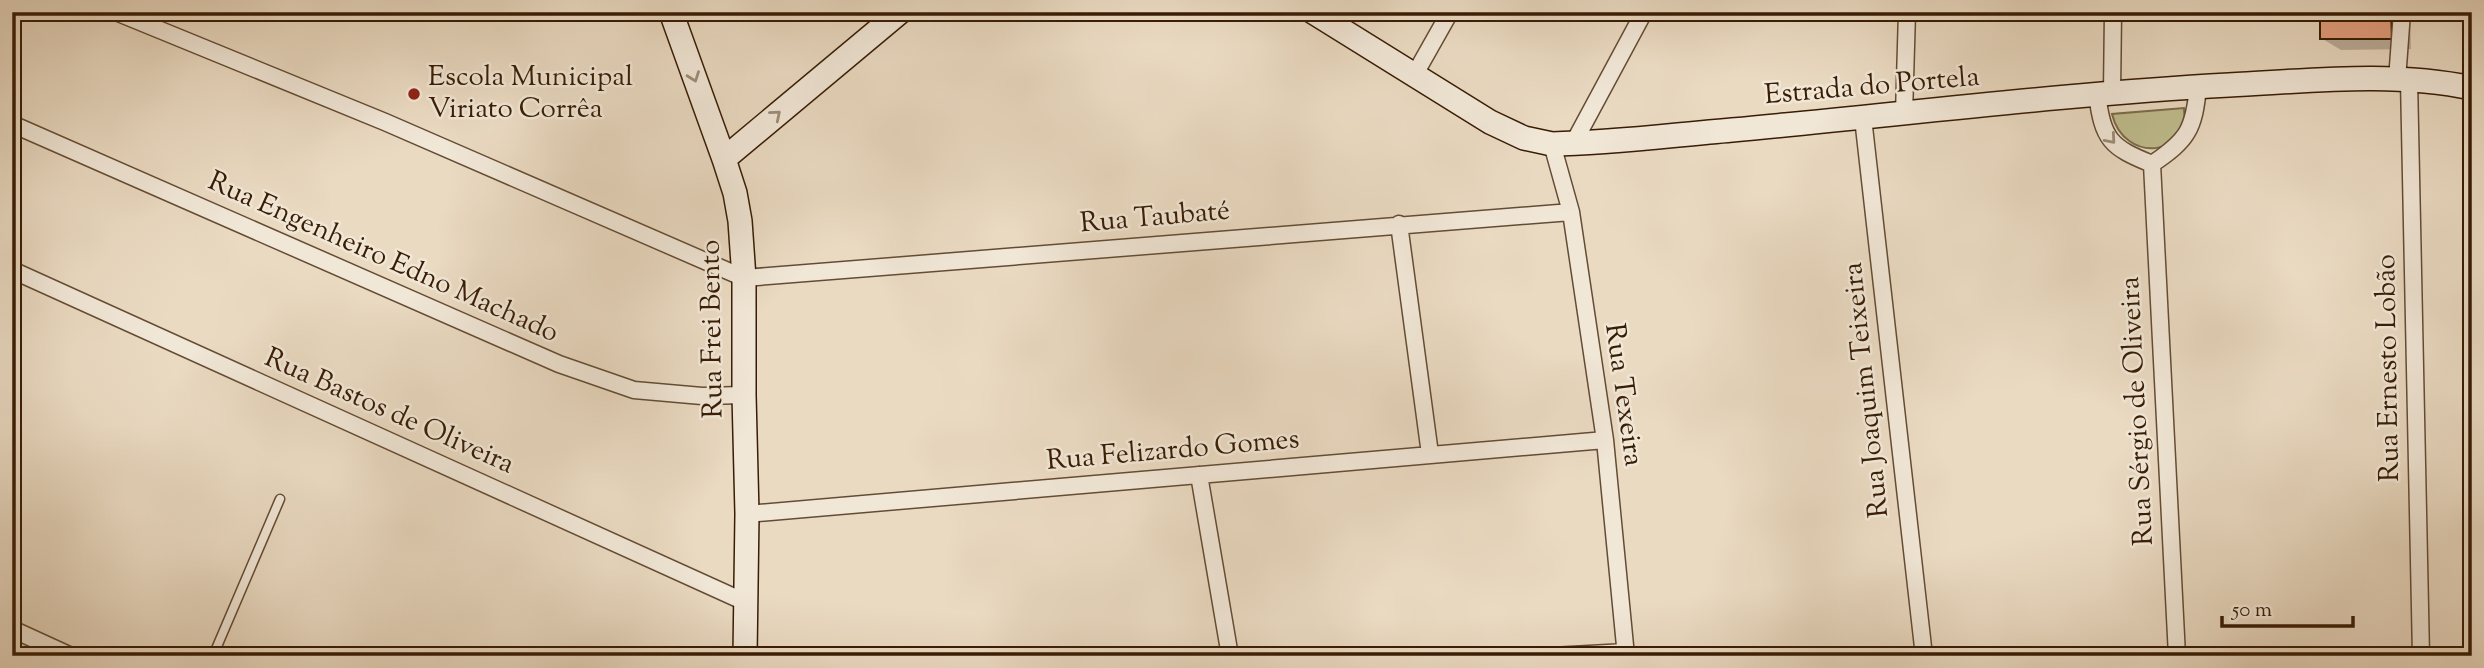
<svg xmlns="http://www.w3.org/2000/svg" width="2484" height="668" font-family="'Sorts Mill Goudy',serif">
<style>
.green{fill:#bfbd8e;stroke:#7c6c49;stroke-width:2}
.shadow{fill:#0003}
.building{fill:#e5a080;stroke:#381c04;stroke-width:2}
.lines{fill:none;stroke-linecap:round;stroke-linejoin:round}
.lane-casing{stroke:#644c34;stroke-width:11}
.street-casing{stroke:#644c34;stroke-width:19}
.secondary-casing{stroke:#381c04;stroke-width:26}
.lane{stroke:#f1e7d7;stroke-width:8}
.street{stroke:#f1e7d7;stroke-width:16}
.secondary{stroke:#f1e7d7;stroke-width:23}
.oneway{stroke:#9e8c78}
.poi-dot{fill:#8f2418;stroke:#f1e7d7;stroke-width:2.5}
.labels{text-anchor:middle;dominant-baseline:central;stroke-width:5;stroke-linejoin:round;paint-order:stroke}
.poi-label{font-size:28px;fill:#381c04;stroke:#f1e7d7;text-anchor:start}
.street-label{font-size:28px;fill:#381c04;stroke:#f1e7d7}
</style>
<rect width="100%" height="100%" fill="#eadac2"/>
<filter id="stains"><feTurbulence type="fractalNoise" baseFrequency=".00286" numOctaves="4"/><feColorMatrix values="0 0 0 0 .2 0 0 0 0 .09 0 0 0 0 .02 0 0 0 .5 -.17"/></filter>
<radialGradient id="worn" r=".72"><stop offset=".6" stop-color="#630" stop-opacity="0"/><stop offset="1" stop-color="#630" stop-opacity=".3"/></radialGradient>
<path class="green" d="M2184 108C2191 157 2124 164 2112 114Z"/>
<path class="shadow" d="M2321 12H2395L2410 21 2411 49 2341 50 2321 38Z"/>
<path class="building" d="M2320 12H2391L2392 39H2320Z"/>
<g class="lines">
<g class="lane-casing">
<path id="lane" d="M213 656 280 499"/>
</g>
<g class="street-casing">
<path id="street" d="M116 12 385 122 744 278 1571 212
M1415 74 1450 12
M2397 80 2402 12
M2409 80 2421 656
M2112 93 2113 12
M2097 94C2103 140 2110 147 2152 164
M1904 114 1907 12
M1863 118 1924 656
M12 124 559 364 634 390 702 396 744 395
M1552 144 1571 212 1605 440 1626 656
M1573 144 1644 12
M2152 164 2177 656
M2152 164C2188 140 2194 129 2198 87
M1399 224 1430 454
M12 270 745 602
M1199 475 1230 656
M747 514 1605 440
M12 629 71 656
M1552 656 1626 652"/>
</g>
<g class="secondary-casing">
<path id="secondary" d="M671 12 724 159 735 193 740 221 744 278V395L747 514 745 656
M1313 12 1490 122 1524 138 1552 144C1612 143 1672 135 1732 130 1897 115 2063 94 2229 85 2309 81 2392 71 2472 88
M724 159 900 12"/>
</g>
<use href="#lane" class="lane"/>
<use href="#street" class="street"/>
<use href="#secondary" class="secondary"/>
</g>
<defs><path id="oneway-chevron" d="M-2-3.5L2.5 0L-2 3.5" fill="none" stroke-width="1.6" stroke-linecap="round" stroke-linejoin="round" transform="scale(1.75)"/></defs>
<g class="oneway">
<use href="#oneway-chevron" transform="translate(694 77) rotate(70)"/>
<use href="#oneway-chevron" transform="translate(776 115) rotate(-40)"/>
<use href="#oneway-chevron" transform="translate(2111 139) rotate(49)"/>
</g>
<circle class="poi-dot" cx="414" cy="94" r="7"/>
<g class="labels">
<g class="poi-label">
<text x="428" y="78">Escola Municipal<tspan x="428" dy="32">Viriato Corrêa</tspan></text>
</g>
<g class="street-label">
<text transform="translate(1872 87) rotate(-5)">Estrada do Portela</text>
<text transform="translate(1155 218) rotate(-5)">Rua Taubaté</text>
<text transform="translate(383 258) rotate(24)">Rua Engenheiro Edno Machado</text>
<text transform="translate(713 329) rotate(-91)">Rua Frei Bento</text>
<text transform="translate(2389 368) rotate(-91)">Rua Ernesto Lobão</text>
<text transform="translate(1867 390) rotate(-96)">Rua Joaquim Teixeira</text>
<text transform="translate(1623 395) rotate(82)">Rua Texeira</text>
<text transform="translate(2138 411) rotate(-93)">Rua Sérgio de Oliveira</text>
<text transform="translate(389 412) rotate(24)">Rua Bastos de Oliveira</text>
<text transform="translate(1173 451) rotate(-5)">Rua Felizardo Gomes</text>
</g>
</g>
<rect width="2484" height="668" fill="none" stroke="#eadac2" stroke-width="42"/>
<rect x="14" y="14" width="2456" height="640" fill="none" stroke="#381c04" stroke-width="3.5"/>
<rect x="21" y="21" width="2442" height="626" fill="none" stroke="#381c04" stroke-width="2"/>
<path d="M2222 616v10h131v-10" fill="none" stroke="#381c04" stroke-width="3.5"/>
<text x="2232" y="616" font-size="21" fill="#381c04" stroke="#f1e7d7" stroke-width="5" paint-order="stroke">50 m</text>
<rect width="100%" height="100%" filter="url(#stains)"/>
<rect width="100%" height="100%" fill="url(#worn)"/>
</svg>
